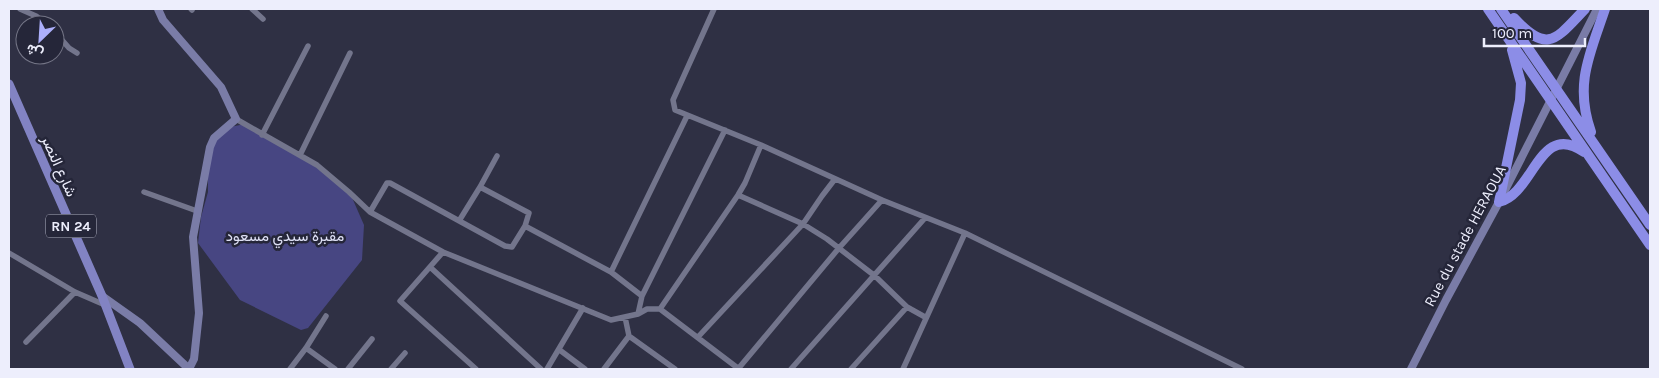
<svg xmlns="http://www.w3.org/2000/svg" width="1659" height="378" font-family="Karla,Vazirmatn,sans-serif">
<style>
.green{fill:#474682}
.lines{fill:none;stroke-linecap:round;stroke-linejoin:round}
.street{stroke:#73758c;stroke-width:5.5}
.secondary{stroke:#7a7ca7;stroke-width:8}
.primary{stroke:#8283c3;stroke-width:9}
.highway{stroke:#8c8de7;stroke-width:10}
.labels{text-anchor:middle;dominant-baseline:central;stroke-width:5;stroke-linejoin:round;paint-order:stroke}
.shield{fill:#252639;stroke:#b1b2c2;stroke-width:1}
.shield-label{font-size:14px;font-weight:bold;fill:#edeefc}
.street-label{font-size:15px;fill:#edeefc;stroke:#252639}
.park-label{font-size:15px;fill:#dee0f5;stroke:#252639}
</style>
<rect width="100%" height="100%" fill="#2f3044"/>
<path class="green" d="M245 124 296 151 350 193 364 225 362 260 308 328 301 330 240 300 198 243 201 217 208 192V167L213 143 230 127Z"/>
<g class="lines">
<path class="street" d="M20 9 36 16 47 25
M191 9 192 10
M252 9 263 19
M714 9 673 100 675 110 761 145 882 200 965 233 1242 369
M55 32 69 48 77 53
M236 119 317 165 349 192 370 212 443 252 611 320 638 314 647 309H660L739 369
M262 135 308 46
M300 155 350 53
M480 187 497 156
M144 192 197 211
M738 195 803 224 827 239 875 276 907 307 925 317
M370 212 387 183H390L505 246 512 247 525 226 611 272 642 296
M459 221 480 187 529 213 525 226
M443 252 400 301 476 369
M9 253 75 292 105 305
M430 267 541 369
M611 272 687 116
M660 309 738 195 745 183 761 145
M638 314 642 296 725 130
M625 317 629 336 675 369
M698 337 803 224 822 196 835 179
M26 342 75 292
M306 348 335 369
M561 351 585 369
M290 369 306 348 326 316
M348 369 372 339
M391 369 405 353
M547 369 583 308
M604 369 629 336
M738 369 839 248 882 200
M791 369 925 218
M851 369 907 307
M903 369 965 233"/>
<path class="secondary" d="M158 9 163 20 221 87 236 119 214 138 210 147 193 237 199 313 194 359 189 369
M102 296 140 323 189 369
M1411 369 1446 300 1499 202 1597 9"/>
<path class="primary" d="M9 84 102 296 130 369"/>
<path class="highway" d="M1488 9 1650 245
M1501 9 1650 225
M1514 18C1548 55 1556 39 1585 9
M1512 50 1521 83 1520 100 1499 202C1534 194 1539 120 1584 152
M1591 132C1574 84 1590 54 1605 9"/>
</g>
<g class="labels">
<rect class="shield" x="46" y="214.5" width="50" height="23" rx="4"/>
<g class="shield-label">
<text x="71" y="226">RN 24</text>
</g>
<g class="street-label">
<text transform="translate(59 166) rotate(66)">شارع النصر</text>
<text transform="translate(1465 236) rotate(-62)">Rue du stade HERAOUA</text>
</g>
<g class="park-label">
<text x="285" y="236">مقبرة سيدي مسعود</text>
</g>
</g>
<rect width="1659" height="378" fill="none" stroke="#edeefc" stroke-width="20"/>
<g transform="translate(40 40) rotate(205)"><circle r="24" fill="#252639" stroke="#757687"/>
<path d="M0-4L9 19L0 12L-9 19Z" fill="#acaffb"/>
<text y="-8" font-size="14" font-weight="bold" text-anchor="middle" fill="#edeefc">ش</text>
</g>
<path d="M1484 38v8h101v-8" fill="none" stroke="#edeefc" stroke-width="2.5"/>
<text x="1492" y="38" font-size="15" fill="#edeefc" stroke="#252639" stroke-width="4" paint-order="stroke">100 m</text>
</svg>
